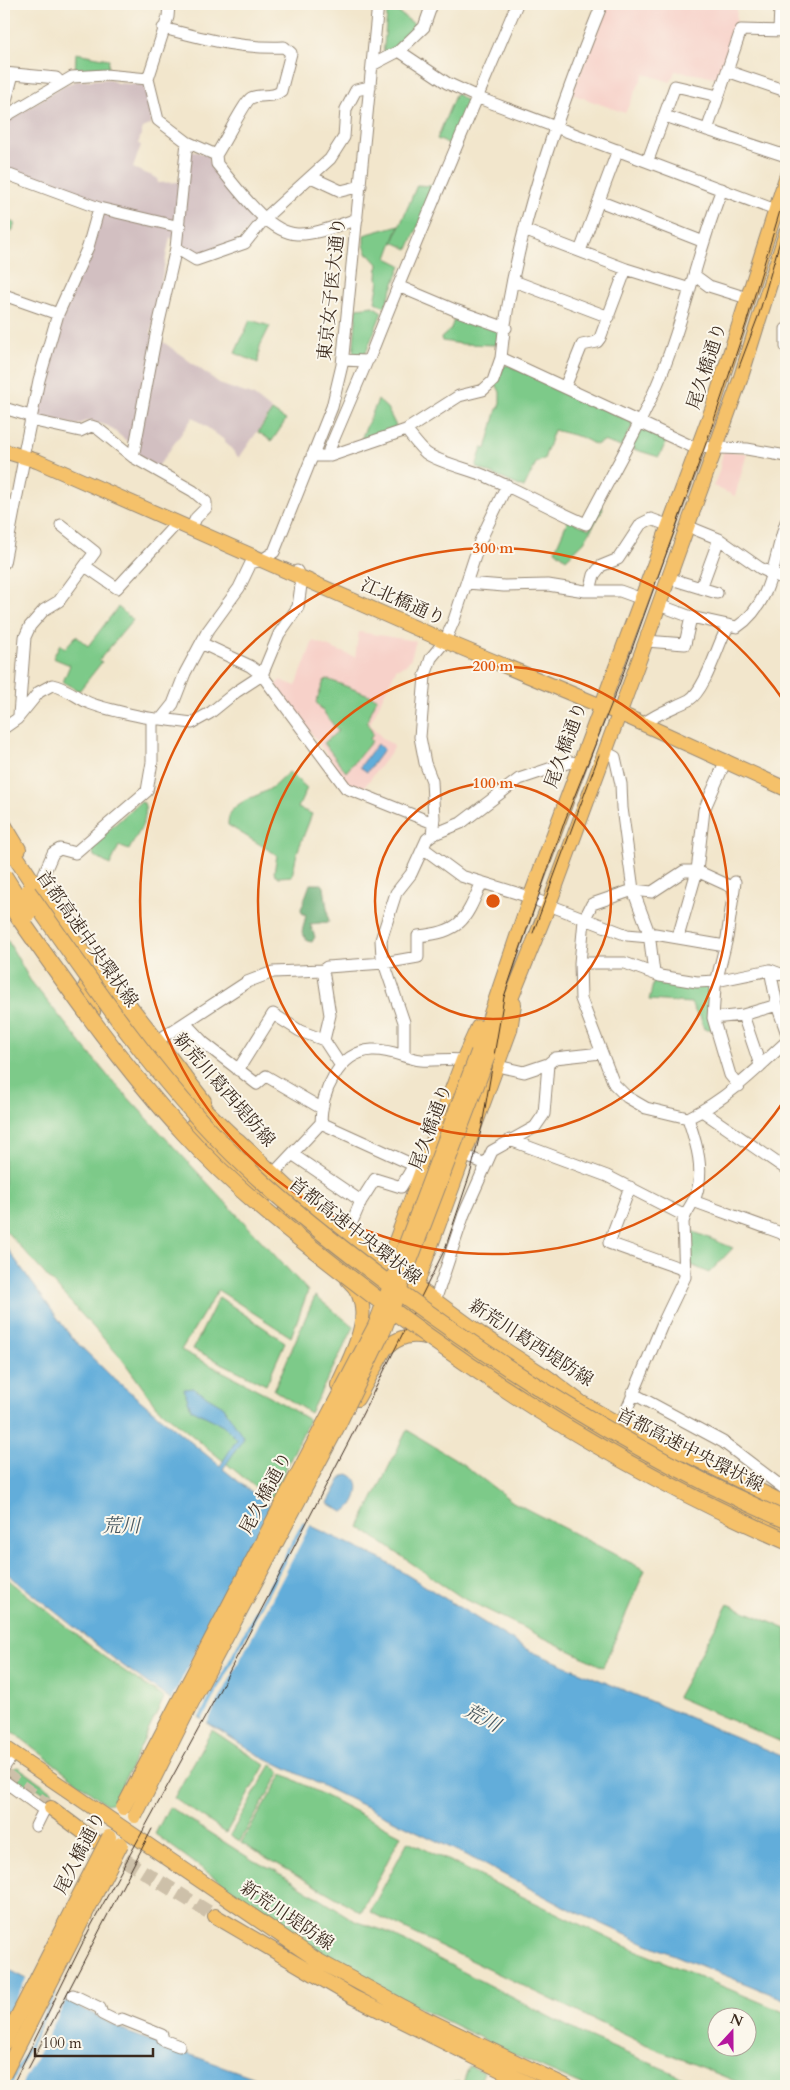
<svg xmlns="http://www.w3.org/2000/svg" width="790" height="2090" font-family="Cardo,'Noto Serif JP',serif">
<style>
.built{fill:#f7d1c9}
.industrial{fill:#d2bfc1}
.green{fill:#7dca89;stroke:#5c7a54;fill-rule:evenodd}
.forest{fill:#66ae75;stroke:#506c4a}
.water{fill:#62adda;stroke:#4e6c7c}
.pier{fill:#f2e6cc}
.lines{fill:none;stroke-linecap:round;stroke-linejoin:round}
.major-tunnel{stroke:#cdc0a9;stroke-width:14;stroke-dasharray:14 7;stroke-linecap:butt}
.minor-casing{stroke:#968875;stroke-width:13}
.major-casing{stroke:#968875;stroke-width:16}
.highway-casing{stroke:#968875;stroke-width:18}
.minor{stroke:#fff;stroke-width:11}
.major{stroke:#f5c16b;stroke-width:14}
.highway{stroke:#f5c16b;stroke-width:16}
.tram{stroke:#3b2a1e;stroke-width:1}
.major-bridge-casing{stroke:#968875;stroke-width:16;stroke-linecap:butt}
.highway-bridge-casing{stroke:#968875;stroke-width:18;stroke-linecap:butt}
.major-bridge{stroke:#f5c16b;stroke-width:14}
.highway-bridge{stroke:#f5c16b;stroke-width:16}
.ring{fill:none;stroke:#df570d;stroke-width:2.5}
.labels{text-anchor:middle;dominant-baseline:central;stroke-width:4;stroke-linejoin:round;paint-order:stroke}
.street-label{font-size:18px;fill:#3b2a1e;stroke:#fbf7ec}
.water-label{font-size:19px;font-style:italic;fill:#495860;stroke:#fbf7ec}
.centre{fill:#df570d;stroke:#fbf7ec;stroke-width:2.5}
.ring-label{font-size:15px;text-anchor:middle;font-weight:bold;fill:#df570d;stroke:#fbf7ec;stroke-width:4;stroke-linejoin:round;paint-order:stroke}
</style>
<rect width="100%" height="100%" fill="#fbf7ec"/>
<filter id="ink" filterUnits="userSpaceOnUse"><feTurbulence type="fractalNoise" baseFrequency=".02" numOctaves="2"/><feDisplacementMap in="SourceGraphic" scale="10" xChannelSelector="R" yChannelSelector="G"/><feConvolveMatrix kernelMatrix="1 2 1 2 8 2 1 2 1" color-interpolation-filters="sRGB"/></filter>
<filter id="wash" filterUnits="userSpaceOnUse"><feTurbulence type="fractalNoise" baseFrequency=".0096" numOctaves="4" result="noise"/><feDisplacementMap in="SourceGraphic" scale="20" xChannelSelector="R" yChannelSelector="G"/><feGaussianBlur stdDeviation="1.12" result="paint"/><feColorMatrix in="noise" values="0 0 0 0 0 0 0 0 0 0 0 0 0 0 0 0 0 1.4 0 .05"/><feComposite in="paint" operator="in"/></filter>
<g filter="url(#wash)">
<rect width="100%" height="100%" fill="#f2e6cc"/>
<path class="built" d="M608 4H737L736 29 720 78 675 71 671 82 644 74 625 113 572 94Z
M723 451 747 453 735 496 713 486 719 472Z
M359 632 416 641 411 658 406 665 396 669 370 724 384 740 393 744 394 748 362 790 350 786 276 685 280 680 296 686 313 641 355 657Z"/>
<path class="industrial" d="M108 79 117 83 146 85 152 121 150 125 143 128 138 144 141 145 133 168 157 178 158 183 179 182 190 150 209 155 210 165 257 222 234 243 201 255 195 254 170 237 151 333 222 385 254 396 272 410 239 458 223 439 193 417 157 468 138 456V450L108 426 88 420 78 425 35 416 59 318 102 206 4 170V124L64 85 77 81Z"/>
<path class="green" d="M388 4H399L395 10 417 26 397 46 383 56Z
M76 53 109 59 108 71 75 74Z
M456 93 468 102 469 106 453 146 437 139Z
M417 185 433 186 435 189 408 249 393 242Z
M4 220 15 223 12 232 4 229Z
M399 225 387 258 401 265 385 307 375 302 379 281 377 278 378 264 370 255H368L364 245V235Z
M373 306 382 312 365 355 353 356 357 308Z
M456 316 497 329 499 333 496 345 462 344 442 341 441 338 450 330Z
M250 320 270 326 260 346 258 363 235 353Z
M508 365 632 422V427L621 447 603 441 596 445 581 437 554 430 544 459 536 463 524 488 476 467 482 448 486 449 497 409 500 407V392L496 384 504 366Z
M378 400 387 408 397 428 361 439Z
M272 411 286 420 272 441 258 432Z
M641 429 667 440 659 457 630 448Z
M601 504 603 509 584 542 566 559 555 550 568 520 589 529Z
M118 607 133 620 99 660 102 662 79 691 63 682 70 665 53 658 60 644 65 648 76 636 88 646Z
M327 679 377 698 367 722 373 734 370 739 372 741 346 772 324 743 338 731 316 702 324 681Z
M289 772 307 788 298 808 312 814 297 853 292 876 279 877 274 873 277 855 228 825C227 801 255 799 271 788 277 784 283 777 289 772Z
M140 802 144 803C150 819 136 836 129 850L119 846 110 865 94 856 91 846Z
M4 934 30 980 107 1075 308 1291 291 1337 218 1290 181 1350 270 1396 309 1420 271 1500 156 1406 122 1359 4 1229V1002L7 997 4 991Z
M654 980 698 987 707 986 710 990 714 1029H704L700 1016 697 1015 691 1003 649 1000Z
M687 1229 733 1248 709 1273 689 1264Z
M315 1296 354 1327 310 1413 274 1390Z
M219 1297 285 1342 266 1385 193 1349Z
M407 1430 457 1460 513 1502 645 1570 603 1667 461 1597 359 1527Z
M4 1576 104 1657 164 1698 114 1802 106 1804 4 1725Z
M728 1604 786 1629V1744L677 1697Z
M212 1730 265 1765 226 1833 174 1798Z
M271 1765 281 1772 240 1841 230 1835Z
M18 1767 52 1791 51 1798 28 1782 22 1790 8 1777 14 1768Z
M283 1774 401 1835 361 1912 241 1843Z
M169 1807 254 1861 273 1869 355 1921 385 1931 586 2036 704 2086H584L527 2061 364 1980 297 1942 271 1919 155 1834Z
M408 1841 612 1940 786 2013V2086H747L640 2042 370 1912ZM718 2018H748V2048H718Z
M469 2066 484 2072 478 2086H452L454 2081 463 2083Z"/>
<path class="forest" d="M310 884H322L324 887 329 922 310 924 315 937 312 942 307 941 302 932 306 915 302 913 301 909Z"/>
<path class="water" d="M377 744 384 749 367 772 360 767Z
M4 1244 72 1338 113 1378 220 1466 237 1439 223 1425 191 1409 184 1389 193 1388 223 1406 244 1438 223 1469 269 1506 383 1560 528 1650 786 1758V2000L635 1939 559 1904 480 1862 257 1754 171 1700 118 1662 4 1571Z
M348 1474C366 1479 356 1508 343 1512L328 1503 342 1477Z
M4 1967 129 2033 278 2086H4Z"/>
<path class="pier" d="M272 1504 304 1519 198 1719 170 1702Z
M307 1520 312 1522 206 1725 201 1722Z
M27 1977 55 1992 8 2086H4V2023Z
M57 1993 67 1999 21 2086H11Z"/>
</g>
<g filter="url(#ink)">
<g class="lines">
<path class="major-tunnel" d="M4 1774 51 1808
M107 1849 215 1916"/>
<g class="minor-casing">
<path id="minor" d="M602 4C558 113 512 239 501 358L693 447 747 449 786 456
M163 28C206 39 240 49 284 47L291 53 281 91C272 99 261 93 251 98 245 101 223 145 216 155
M779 31 780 7
M399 51 424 27 432 4
M372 65 399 51 447 83 484 100 786 214
M727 71 786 91
M4 73 56 78 60 82
M148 79 168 17 169 4
M4 108 13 74
M665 116 786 156
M4 117 72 77 105 75 148 79 158 120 187 142 216 155 217 164C236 186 266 232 297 234 317 235 338 225 357 219
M707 130 741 30 786 31
M648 160 675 86 718 96
M4 173 99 208 180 227
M311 177 341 191 361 186
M599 201 704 242
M524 230 626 269 690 289
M176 248 196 260 245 243 265 218 330 159 344 137 346 109 356 90 370 87
M580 251 618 150
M778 263 786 267V270
M694 275 709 286 744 297 749 296
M514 281 609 317
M398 286 455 310 506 328
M4 295 58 314 88 247 99 208
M786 329V347
M343 360 365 361 369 359C416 239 467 122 517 4
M565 387 582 345 597 342 600 338 626 269
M4 408 30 416
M30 420 80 431 91 426 97 428 133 457 193 491 206 502V508L196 518 191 529
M406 430C412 437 419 447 426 453 438 462 468 469 483 475 518 490 551 509 586 524 614 469 646 417 667 360 688 304 700 245 722 189
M25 448 39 380 58 314
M312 456H330L406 430 459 396 483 390 493 381 501 358
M330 456 329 450 367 361
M133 457 156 335 176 248 187 142
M687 526 719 539 760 568 786 580
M4 563 23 464
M85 566 117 588 177 523
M668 578 717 593
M467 583 504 586 548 585 585 591H620L642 599
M701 588 719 539
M590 591 594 575 601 566 618 559 641 524 651 519 670 526
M659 605 691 617 737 627C773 603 773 559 786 522
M646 641 685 644 691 617
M201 643 250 666 262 675 346 788 433 823
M19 715 25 637 30 626 44 610 59 601 95 552 61 525
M161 719 192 723 210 713 236 692 262 675 279 634 298 607 301 585 297 571
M643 724C657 713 673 708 689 700 704 691 716 651 724 634L729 626
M4 728 17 719 39 692 52 685C66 688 75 696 87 702 97 707 151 720 161 719L173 704 185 673 207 632 239 588 251 563 262 560 274 552 332 407 342 365 378 4
M605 752 615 757 621 784 622 808 633 890 649 933 654 973
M432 835 434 818 432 781 425 763 420 737 425 676 431 658 445 641 454 620 480 541 507 485
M423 848 461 876 523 895 627 935 649 937
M735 882 727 938 715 987 713 1018 730 1075 739 1086
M40 883 53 853 60 849 75 853 147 791 152 762V719
M649 933 725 946
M678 937 697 871 704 810 726 760
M580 963H625L660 976 697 982 716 981 770 970 786 976
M323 970 330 1015 324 1040 341 1066
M770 970 777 1005 786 1031
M743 1015 760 1065
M713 1018 743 1015 777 1005
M185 1023 204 1043 257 1084 266 1076 321 1108
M157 1041 247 982 273 972 323 970 327 967 384 963 418 957V936C461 932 465 921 481 884
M404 1055V1022L382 957 381 940 396 893 411 874 427 839 432 835 461 823 519 779 570 762 580 764
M497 1066 524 1072 548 1064 555 1058 601 1053
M238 1070 273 1014 300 1031 324 1040
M702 1111 786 1169
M688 1118 646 1108 627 1097 614 1084 581 999 580 963 584 920 592 904 633 890 652 892 684 871H697L734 888
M321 1123 420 1168
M510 1140 607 1176 685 1216 683 1222 685 1277 662 1325 622 1421
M292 1154 361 1201
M463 1155 486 1164
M274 1173 321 1123C321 1094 338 1052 372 1050 391 1049 404 1058 421 1060 435 1061 449 1058 463 1060
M630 1187 609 1243 685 1270
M693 1201 781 1233 786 1237
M685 1216C688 1209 693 1203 696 1195 705 1168 696 1143 688 1118 726 1100 756 1070 786 1042
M346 1236 361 1201 375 1179 401 1187 414 1165
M435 1301 464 1214 492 1151 535 1127 544 1114 548 1064
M632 1393 723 1442 786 1490
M4 1767 13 1754
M4 1781 44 1810 36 1826
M73 1995 100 2008 102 2014 116 2021 122 2019 162 2035 163 2040 179 2046"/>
</g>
<g class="major-casing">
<path id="major" d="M4 451 37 461 445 641 630 718 786 789
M4 824 19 849
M86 985 84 995 93 1012
M128 1003 204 1101
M478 1052 530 898 713 407 786 178
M488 1056 548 907 646 641 740 380 786 233
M238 1140 313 1211 482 1335 553 1381
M285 1212 340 1258 430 1326 550 1405
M384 1273 463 1060 478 1027
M413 1294 510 1030 514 1004
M338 1385C351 1355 380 1308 348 1280
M357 1399 385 1349C399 1336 412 1333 430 1338
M666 1444 786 1504
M4 1747 317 1960 422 2017 566 2086
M51 1808 95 1841
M215 1916 353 1997 533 2086"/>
</g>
<g class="highway-casing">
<path id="highway" d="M4 839 51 910 167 1070 198 1104 243 1147
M192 1127 230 1167 265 1194
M544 1376 580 1403 676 1458
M541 1400C618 1451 701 1494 786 1531"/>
</g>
<use href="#minor" class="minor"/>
<use href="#major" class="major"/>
<use href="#highway" class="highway"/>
<path class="tram" d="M739 367 759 314 786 220
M533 933 599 755
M28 2069 152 1829
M12 2086 91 1926 216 1697 349 1441 445 1249 471 1171 482 1126 504 997 518 955 565 820 619 685 710 432 746 324 786 191"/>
<g class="major-bridge-casing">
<path id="major-bridge" d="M123 1808 375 1326 478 1052
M135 1816 196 1694 338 1426 384 1330 488 1056
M4 2043 109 1837
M4 2074 121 1844"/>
</g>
<g class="highway-bridge-casing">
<path id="highway-bridge" d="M4 876 28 914
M28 892C83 969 136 1050 200 1120 258 1184 325 1236 394 1288 517 1379 645 1459 786 1520
M10 905C65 983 119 1062 184 1133 231 1185 286 1228 341 1271 478 1379 626 1471 786 1541"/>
</g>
<use href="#major-bridge" class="major-bridge"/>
<use href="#highway-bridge" class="highway-bridge"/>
</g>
</g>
<g class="ring">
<circle cx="493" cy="901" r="118"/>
<circle cx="493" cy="901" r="235"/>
<path d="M786 1098A353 353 0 1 1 786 704"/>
</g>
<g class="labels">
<g class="street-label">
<text transform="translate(332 289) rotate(-84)">東京女子医大通り</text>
<text transform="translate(707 366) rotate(-72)">尾久橋通り</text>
<text transform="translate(403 602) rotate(24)">江北橋通り</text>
<text transform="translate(566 745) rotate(-70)">尾久橋通り</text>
<text transform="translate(87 939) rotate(55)">首都高速中央環状線</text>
<text transform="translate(224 1090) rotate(49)">新荒川葛西堤防線</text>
<text transform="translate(431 1127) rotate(-70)">尾久橋通り</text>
<text transform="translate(355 1231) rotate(38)">首都高速中央環状線</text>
<text transform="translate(531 1343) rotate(33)">新荒川葛西堤防線</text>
<text transform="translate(690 1450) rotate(27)">首都高速中央環状線</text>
<text transform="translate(266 1493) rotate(-62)">尾久橋通り</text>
<text transform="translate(80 1853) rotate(-63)">尾久橋通り</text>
<text transform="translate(287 1916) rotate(34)">新荒川堤防線</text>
</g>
<g class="water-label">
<text x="121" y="1526">荒川</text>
<text transform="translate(482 1718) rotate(28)">荒川</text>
</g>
</g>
<circle cx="493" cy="901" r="8" class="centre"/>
<g class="ring-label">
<text x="493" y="553">300 m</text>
<text x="493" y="671">200 m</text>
<text x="493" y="788">100 m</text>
</g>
<rect width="790" height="2090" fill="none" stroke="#fbf7ec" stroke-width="20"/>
<g transform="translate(732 2032) rotate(21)"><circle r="24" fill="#fbf7ec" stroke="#aea59a"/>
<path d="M0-4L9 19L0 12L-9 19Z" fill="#b5179e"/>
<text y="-8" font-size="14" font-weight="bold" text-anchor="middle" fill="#3b2a1e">N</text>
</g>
<path d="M35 2048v8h118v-8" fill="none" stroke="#3b2a1e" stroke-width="2.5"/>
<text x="42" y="2048" font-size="15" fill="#3b2a1e" stroke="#fbf7ec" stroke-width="4" paint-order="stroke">100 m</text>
</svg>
